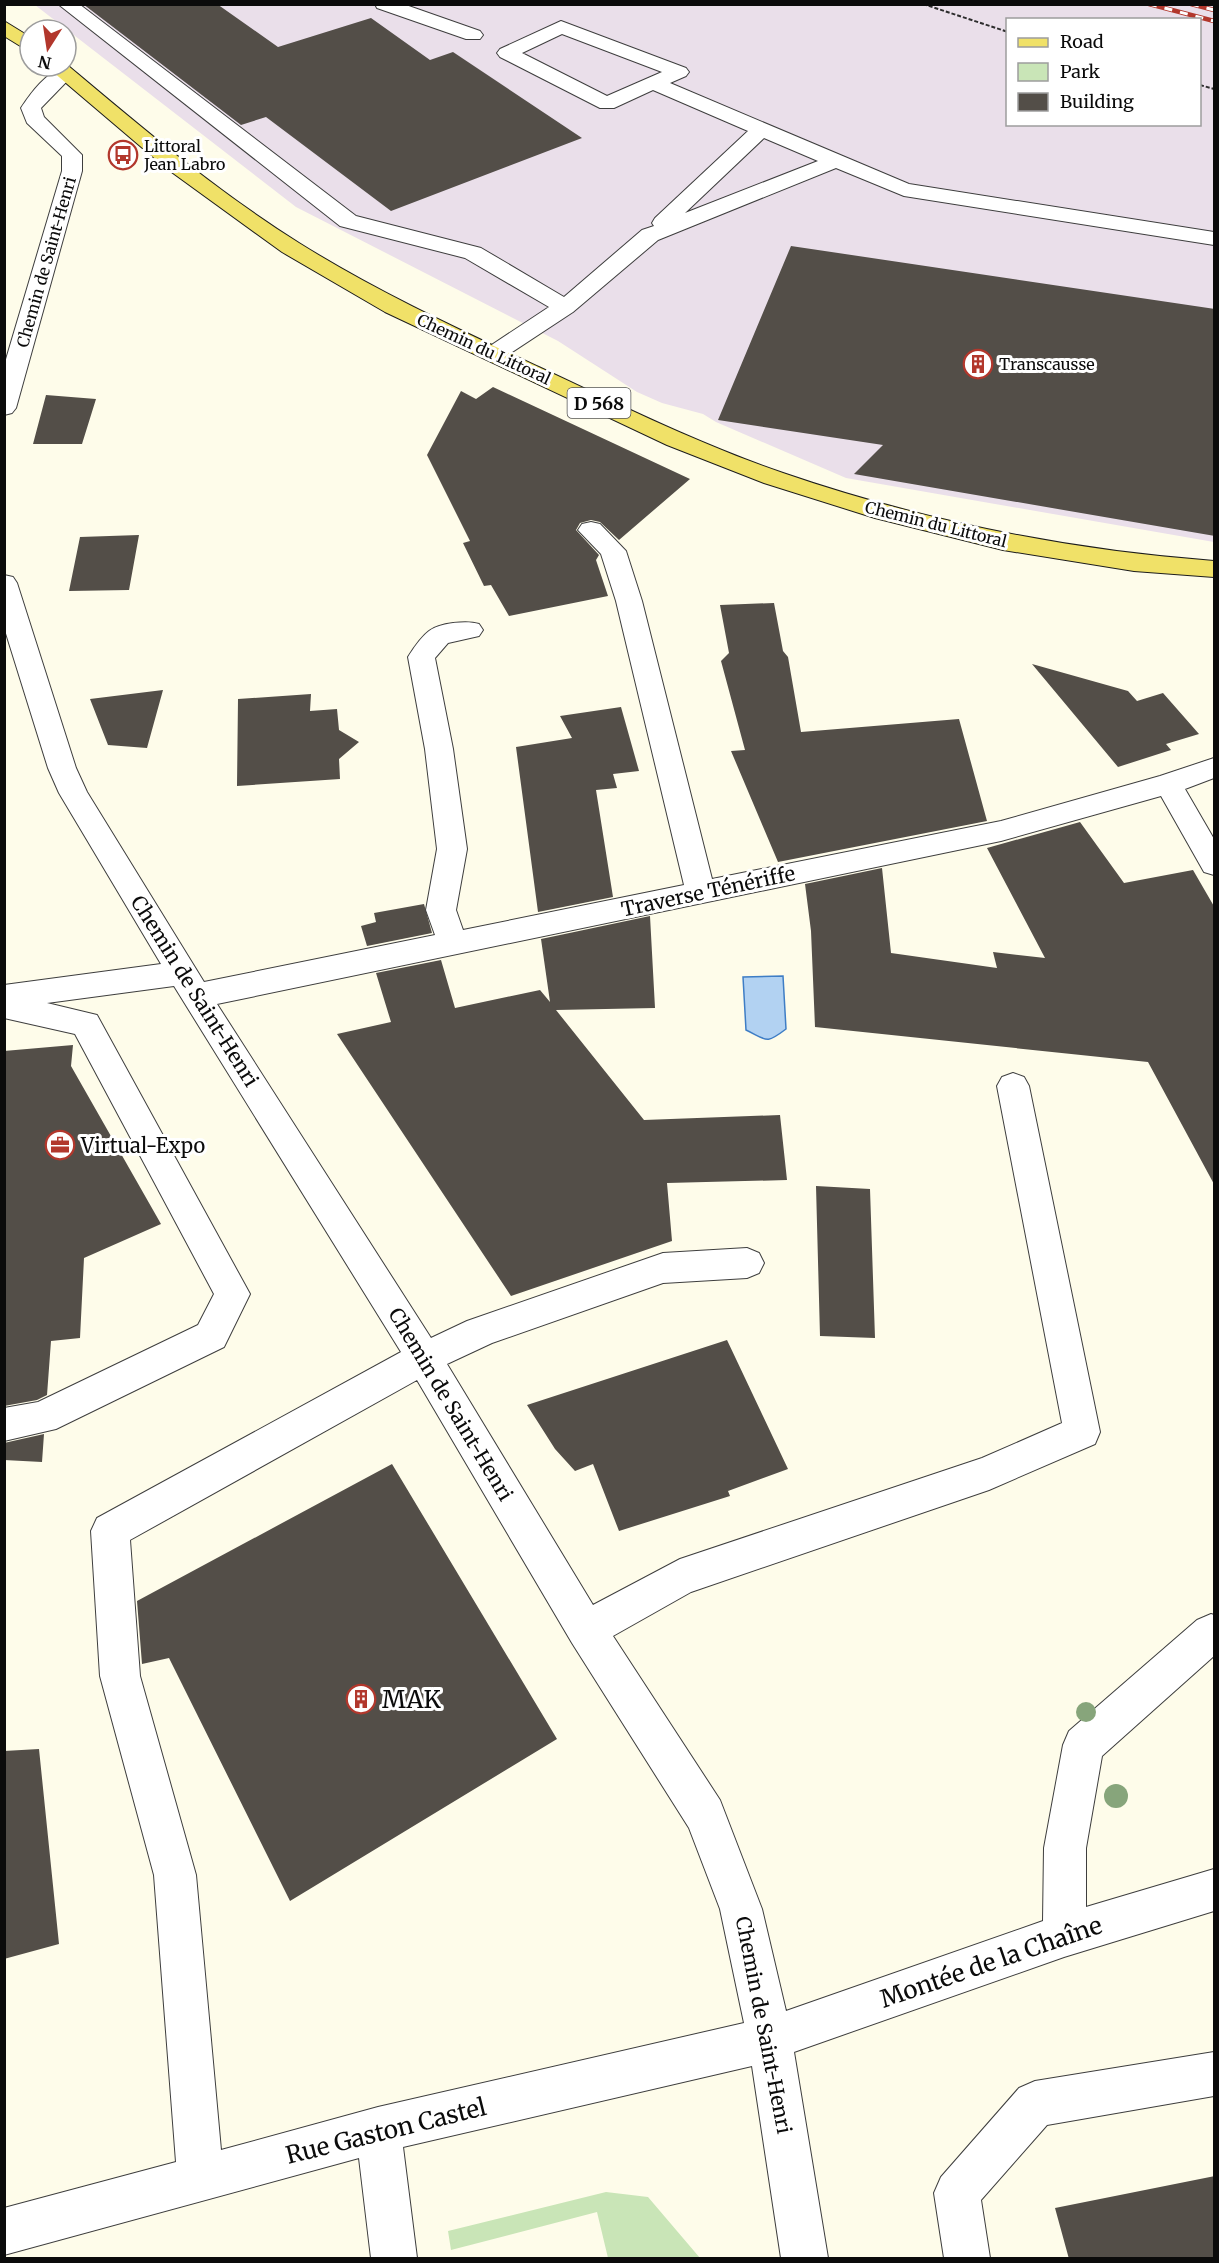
<svg xmlns="http://www.w3.org/2000/svg" width="1219" height="2263" font-family="Merriweather,serif">
<style>
.industrial{fill:#eadfea;fill-rule:evenodd}
.green{fill:#c9e5b7}
.water{fill:#b2d2f2;stroke:#3e7dc5;stroke-width:1.5}
.building{fill:#534e48}
.lines{fill:none;stroke-linecap:round;stroke-linejoin:round}
.minor-casing{stroke:#3e3e3e;stroke-width:2}
.major-casing{stroke:#1c1c1c;stroke-width:2}
.path{stroke:#2d2d2d;stroke-width:2;stroke-dasharray:4 2;stroke-linecap:butt}
.minor{fill:#fff;fill-rule:evenodd}
.major{fill:#f0e168;fill-rule:evenodd}
.rail-casing{stroke:#b2372c;stroke-width:4.5}
.rail{stroke:#fff;stroke-width:3;stroke-dasharray:8;stroke-linecap:butt}
.tree{fill:#87a57b}
.labels{text-anchor:middle;dominant-baseline:central;stroke-width:6;stroke-linejoin:round;paint-order:stroke}
.far-poi-label{font-size:16px;fill:#0b0b0b;stroke:#fff;text-anchor:start}
.far-street-label{font-size:16px;fill:#0b0b0b;stroke:#fff}
.shield{fill:#fff;stroke:#545454;stroke-width:1.5}
.shield-label{font-size:18px;font-weight:bold;fill:#0b0b0b}
.street-label{font-size:20px;fill:#0b0b0b;stroke:#fff}
.poi-label{font-size:20px;fill:#0b0b0b;stroke:#fff;text-anchor:start}
.near-poi-label{font-size:24px;fill:#0b0b0b;stroke:#fff;text-anchor:start}
.near-street-label{font-size:24px;fill:#0b0b0b;stroke:#fff}
</style>
<rect width="100%" height="100%" fill="#fefcea"/>
<path class="industrial" d="M35 5H1214V542L846 478 716 422 703 414 662 403 637 392 558 341 296 207ZM1008 20H1200V124H1008Z"/>
<path class="green" d="M606 2192 648 2197 700 2258H608L597 2212 451 2250 448 2231Z"/>
<path class="water" d="M783 976 786 1029C765 1045 767 1040 746 1030L743 977Z"/>
<path class="building" d="M83 4H217L278 47 371 18 430 60 453 52 582 138 391 211 266 117 241 125Z
M791 246 1215 309V536L854 474 883 445 718 420Z
M493 387 690 479 619 540 600 522 591 520 580 523 576 530 599 555 596 560 608 596 509 616 491 585 484 586 463 543 470 541 427 455 461 391 476 399Z
M46 395 96 399 82 444H33Z
M139 535 129 590 69 591 80 537Z
M774 603 783 651 788 657 801 732 959 719 987 821 778 862 731 751 745 750 721 661 729 653 720 605Z
M1032 664 1128 691 1137 701 1163 693 1199 734 1166 744 1171 750 1118 767Z
M163 690 147 748 108 745 90 699Z
M311 694 310 711 337 709 339 730 359 742 339 759 340 779 237 786 238 699Z
M621 707 639 771 613 774 617 788 596 790 613 897 538 912 516 747 572 738 560 716Z
M1080 822 1124 883 1193 870 1215 908V1186L1148 1062 815 1027 811 931 805 884 882 868 891 953 997 968 993 952 1045 958 987 848Z
M424 904 432 933 367 946 361 926 376 922 374 913Z
M650 916 655 1008 556 1010 644 1120 780 1115 787 1180 667 1183 672 1241 511 1296 337 1034 391 1022 376 973 441 960 455 1008 540 990 550 1002 541 939Z
M73 1045 71 1066 161 1224 84 1258 80 1338 51 1341 47 1395 37 1400 4 1406V1051Z
M816 1186 870 1189 875 1338 820 1336Z
M727 1340 788 1469 728 1491 730 1496 619 1531 593 1464 575 1471 555 1449 527 1405Z
M44 1434 42 1462 4 1460V1443Z
M392 1464 557 1739 290 1901 169 1658 142 1664 137 1601Z
M39 1749 59 1944 4 1959V1751Z
M1215 2176V2259H1069L1055 2208Z"/>
<g class="lines">
<g class="minor-casing">
<path id="minor" d="M58 4H79L356 216 481 248 564 297 642 230 654 226 652 223 655 218 748 131 653 90 614 108H600L500 57 497 53 500 49 561 21 686 68 689 72 686 76 670 83 909 184 1214 232V245L904 196 836 168 658 240 573 312 503 358H487L483 353 487 348 549 307 465 258 340 226ZM562 34 662 72 607 96 522 53ZM764 138 818 161 685 213Z
M375 4H403L480 31 483 35 480 39H466L377 8Z
M65 67 75 73 41 108 44 117 82 155V171L16 408 12 413 4 415V366L62 171V156L27 123 21 108C31 93 46 72 65 67Z
M591 522 600 524 626 551 642 601 712 879 1001 821 1160 776 1214 758V778L1185 789 1214 839V875L1204 872 1161 796 1001 841 217 1004 431 1338 467 1321 663 1253 747 1248 759 1253 764 1263 759 1273 747 1278 663 1283 492 1343 447 1364 593 1605 680 1559 982 1458 1062 1423 997 1086 1002 1077 1013 1073 1024 1077 1029 1086 1100 1432 1095 1444 989 1490 691 1592 613 1636 720 1800 762 1909 786 2011 1043 1921 1044 1848 1063 1745 1069 1731 1197 1620 1211 1614 1214 1615V1656L1102 1756 1086 1848V1907L1214 1869V1911L1064 1957 794 2052 828 2258H781L752 2066 403 2147 417 2258H371L359 2158 4 2255V2208L176 2162 154 1875 100 1676 91 1531 97 1518 401 1352 174 986 47 1003 97 1015 250 1294 224 1347 56 1429 4 1441V1408L38 1402 198 1325 214 1294 75 1034 4 1018V985L161 964 59 793 48 768 4 627V575L13 577 17 583 76 768 87 792 204 982 435 935 426 910 437 849 425 749 408 657C413 649 421 637 429 631 439 623 467 620 479 624L483 630 479 636 448 643 435 658 453 749 467 849 456 910 463 930 684 885 616 601 601 554 578 530 582 524ZM417 1380 572 1643 689 1828 720 1909 744 2023 378 2107 221 2150 196 1875 140 1676 130 1540Z
M1214 2052V2096L1047 2125 981 2200 990 2258H944L934 2193 941 2177 1019 2088 1035 2081Z"/>
</g>
<g class="major-casing">
<path id="major" d="M4 21 30 37V52L4 36Z
M66 64C141 127 216 191 299 243 377 292 460 330 543 369 622 406 701 445 783 473 923 521 1067 550 1214 561V577L1134 571 1003 550 875 518 764 483 667 445 385 312 282 252 166 168 46 66Z"/>
</g>
<path class="path" d="M923 4 1008 32
M1200 85 1214 89"/>
<use href="#minor" class="minor"/>
<use href="#major" class="major"/>
<g class="rail-casing">
<path id="rail" d="M1149 4 1214 21
M1191 4 1214 10"/>
</g>
<use href="#rail" class="rail"/>
</g>
<g class="tree">
<circle cx="1086" cy="1712" r="10"/>
<circle cx="1116" cy="1796" r="12"/>
</g>
<defs>
<g id="bus-ring" transform="scale(1.5)"><circle r="9.5" fill="#fff" stroke="#b2372c" stroke-width="1.5"/><path d="M-5-6H5V4H4V6H2V4H-2V6H-4V4H-5ZM-3.5-4V0h7V-4ZM-3.5 1.2v1.5H-2V1.2ZM2 1.2v1.5H3.5V1.2Z" fill="#b2372c"/></g>
<g id="building-ring" transform="scale(1.5)"><circle r="9.5" fill="#fff" stroke="#b2372c" stroke-width="1.5"/><path d="M-4-6H4V6H1V3H-1V6H-4ZM-2.5-4.3h1.7v1.8h-1.7ZM.8-4.3h1.7v1.8H.8ZM-2.5-1h1.7V.8h-1.7ZM.8-1h1.7V.8H.8Z" fill="#b2372c"/></g>
<g id="office-ring" transform="scale(1.5)"><circle r="9.5" fill="#fff" stroke="#b2372c" stroke-width="1.5"/><path d="M-6-3h4V-5.5h4V-3h4V5H-6ZM-1-4.5V-3h2v-1.5ZM-6 0V1H6V0Z" fill="#b2372c"/></g>
</defs>
<g fill-rule="evenodd">
<use href="#bus-ring" x="123" y="155"/>
<use href="#building-ring" x="978" y="364"/>
<use href="#office-ring" x="60" y="1145"/>
<use href="#building-ring" x="361" y="1699"/>
</g>
<g class="labels">
<g class="far-poi-label">
<text x="144" y="146">Littoral<tspan x="144" dy="18">Jean Labro</tspan></text>
<text x="999" y="364">Transcausse</text>
</g>
<g class="far-street-label">
<text transform="translate(46 262) rotate(-74)">Chemin de Saint-Henri</text>
<text transform="translate(484 349) rotate(25)">Chemin du Littoral</text>
<text transform="translate(936 524) rotate(14)">Chemin du Littoral</text>
</g>
<rect class="shield" x="567.5" y="388" width="63" height="30" rx="4.5"/>
<g class="shield-label">
<text x="599" y="403">D 568</text>
</g>
<g class="street-label">
<text transform="translate(708 891) rotate(-12)">Traverse Ténériffe</text>
<text transform="translate(195 991) rotate(58)">Chemin de Saint-Henri</text>
<text transform="translate(451 1404) rotate(59)">Chemin de Saint-Henri</text>
<text transform="translate(764 2025) rotate(79)">Chemin de Saint-Henri</text>
</g>
<g class="poi-label">
<text x="81" y="1145">Virtual-Expo</text>
</g>
<g class="near-poi-label">
<text x="382" y="1699">MAK</text>
</g>
<g class="near-street-label">
<text transform="translate(991 1962) rotate(-19)">Montée de la Chaîne</text>
<text transform="translate(386 2131) rotate(-14)">Rue Gaston Castel</text>
</g>
</g>
<rect width="1219" height="2263" fill="none" stroke="#0b0b0b" stroke-width="12"/>
<rect x="1006" y="18" width="195" height="108" fill="#ffffff" stroke="#9d9d9d" stroke-width="1.5"/>
<rect x="1018" y="38" width="30" height="9" fill="#f0e168" stroke="#9d9d9d" stroke-width="1.5"/>
<text x="1060" y="48" font-size="18" fill="#0b0b0b">Road</text>
<rect x="1018" y="63" width="30" height="18" fill="#c9e5b7" stroke="#9d9d9d" stroke-width="1.5"/>
<text x="1060" y="78" font-size="18" fill="#0b0b0b">Park</text>
<rect x="1018" y="93" width="30" height="18" fill="#534e48" stroke="#9d9d9d" stroke-width="1.5"/>
<text x="1060" y="108" font-size="18" fill="#0b0b0b">Building</text>
<g transform="translate(48 48) rotate(192)"><circle r="28" fill="#ffffff" stroke="#9d9d9d" stroke-width="1.5"/>
<path d="M0-4.5L10 22L0 15L-10 22Z" fill="#b2372c"/>
<text y="-9" font-size="16" font-weight="bold" text-anchor="middle" fill="#0b0b0b">N</text>
</g>
</svg>
